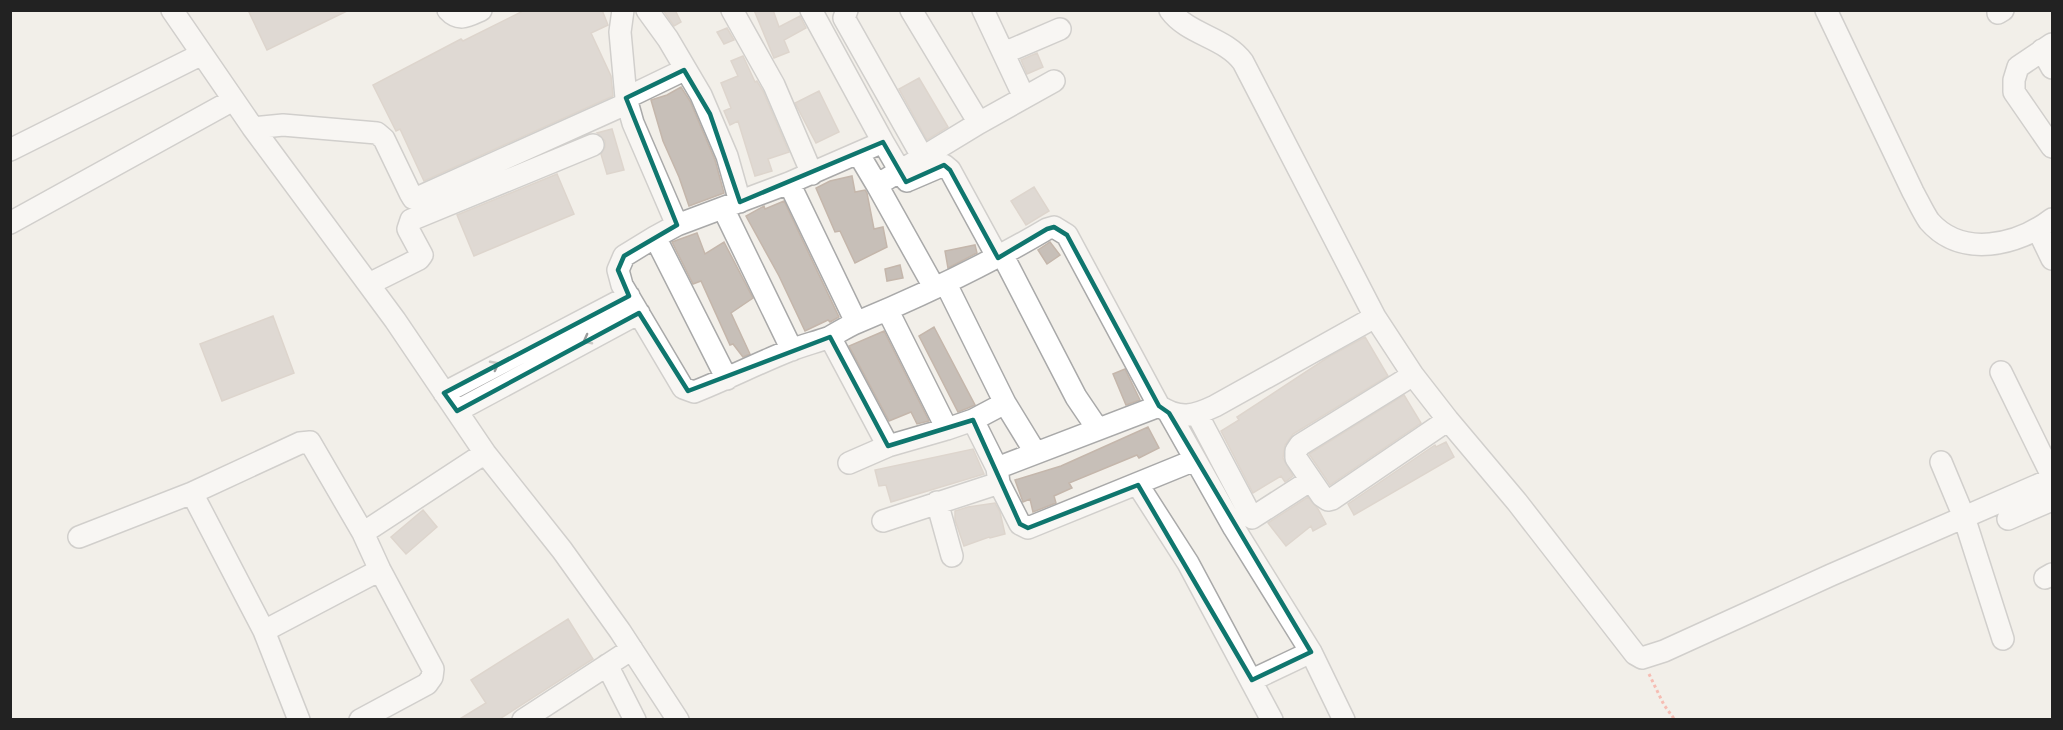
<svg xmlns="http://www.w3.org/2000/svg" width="2063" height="730" font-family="'Roboto Condensed',sans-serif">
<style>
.building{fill:#c7bfb8;stroke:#c4b6ab;stroke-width:1.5}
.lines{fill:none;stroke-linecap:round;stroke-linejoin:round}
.minor-casing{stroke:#a9a9a9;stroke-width:24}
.path{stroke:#fa8072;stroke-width:3;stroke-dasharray:3 3;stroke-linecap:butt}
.minor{stroke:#fff;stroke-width:21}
.oneway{stroke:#9c9c9c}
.marked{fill:none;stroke:#0f766e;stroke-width:4.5;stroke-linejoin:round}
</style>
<rect width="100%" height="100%" fill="#f2efe9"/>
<path class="building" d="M248 10H349L267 50Z
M525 10H602L608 25 591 33 611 76 613 96 424 181 400 129 396 131 373 85 461 39 463 41Z
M663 10H675L681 22 674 26Z
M754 10H773L779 27 800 16 806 28 784 40 789 52 774 58Z
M727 28 734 40 724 44 717 32Z
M1037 53 1043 67 1027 74 1021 60Z
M743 56 755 82 757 81 763 91 789 152 768 159 772 171 755 176 738 121 730 125 724 111 731 108 721 83 738 76 731 61Z
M919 78 948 127 927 140 899 89Z
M681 87 690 101 715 160 724 193 689 206 679 177 663 141 651 100 667 95Z
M819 91 839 132 816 143 795 103Z
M612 129 624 170 607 174 601 154 605 147V141L597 133Z
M557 174 574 214 474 256 457 215Z
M852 176 855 192 865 190 867 193 874 229 883 227 887 247 855 263 840 231 835 232 816 188 830 181Z
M1034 187 1049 211 1026 225 1011 201Z
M784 201 839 317 830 322 828 320 805 331 779 276 746 216 764 206 765 209Z
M697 233 705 254 724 242 753 298 731 313 750 354 743 357 733 344 730 345 701 281 693 284 672 242Z
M1050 242 1060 255 1047 264 1038 250Z
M975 245 977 253 948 268 945 251Z
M900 265 903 278 887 281 885 269Z
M273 316 294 373 222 401 200 344Z
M934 327 975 405 968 408 958 412 919 336Z
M884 331 929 421 917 424 911 412 889 421 849 346Z
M1365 337 1388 376 1293 434 1285 445 1283 458 1293 476 1285 482 1281 476 1253 493 1221 431 1239 420 1237 417 1330 356Z
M1125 369 1140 400 1126 405 1113 374Z
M1404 395 1421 423 1330 485 1309 454Z
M1148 427 1159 448 1139 458 1137 455 1069 483 1072 488 1054 496 1056 503 1033 512 1030 499 1023 502 1015 480 1061 466Z
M1446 442 1454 457 1354 515 1348 504 1435 445 1436 447Z
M973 449 984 474 891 502 886 485 879 486 875 470Z
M1308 497 1318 509 1326 524 1313 531 1311 526 1286 546 1268 523Z
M995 503 1000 512 1005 534 990 538 989 537 964 546 955 520V511L968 507Z
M423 510 437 527 406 554 391 537Z
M568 619 593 659 498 720H458L486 703 471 680Z"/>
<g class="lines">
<g class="minor-casing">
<path id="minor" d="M172 10 253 128 395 320 485 453 562 550 620 631 678 720
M448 10C459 22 468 16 481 10
M623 10 620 32 626 98 633 123 677 225
M647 10 668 39 701 95 727 156 740 202
M732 10 774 85 812 174
M811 10 883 142 789 183 677 225 655 237 624 256 618 270 622 285 683 388 694 392C727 379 758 363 791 350 803 345 817 342 830 337 839 332 848 326 858 322 923 295 986 265 1047 229L1054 227 1067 235 1159 406C1180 420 1194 416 1215 406L1375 317
M847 10 844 18 923 158
M911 10 979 123
M983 10 1024 97
M1170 10C1188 35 1225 37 1243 62L1375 317 1413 375 1448 420 1517 502 1635 654 1642 658 1664 651 1831 575 2052 479
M1826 10 1913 192C1918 201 1923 212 1929 221 1962 259 2018 245 2052 219
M1998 13 2003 10
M2052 44 2018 67 2014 80V92L2052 147
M2042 50 2052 68
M1004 53 1060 29
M626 98 684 70
M253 128 283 125 377 133 384 139 410 193 413 198 419 197 628 103
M883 142 900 171 877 185 934 287
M10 150 200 55
M858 153 877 185
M909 180 944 165 950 170 998 258
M907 181 900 171 979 123 1054 81
M789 183 856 322
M723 208 792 350
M10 223 233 100
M2038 230 2052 259
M655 237 727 379
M1003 256 1076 397 1097 428
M369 284 419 259 422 255 408 229 411 220 593 145
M946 284 1005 403 1035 452
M888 311 947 429
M830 337 888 446
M2001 372 2052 476
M1413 375 1300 445 1296 451V458L1322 496 1328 500 1332 499 1448 420
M444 393 629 296
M457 411 639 313
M1169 413 1234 528 1311 652 1344 720
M1197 414 1252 518 1311 480
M973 420 1005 403
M1941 462 1964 517 2003 639
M849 463 888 446 947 429 973 420 997 468 999 483 1020 524 1028 528 1195 460
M997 468 1159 406
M1138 485 1188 563 1272 720
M192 493 264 631 299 720
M937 502 952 556
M2008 519 2052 500
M883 521 999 483
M363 533 485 453
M79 537 192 493 300 443 310 442 363 533 380 570 433 669 432 677 427 684 360 720
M2045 578 2052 574
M264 631 380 570
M607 665 635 720
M1252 680 1311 652
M523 720 632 649"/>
</g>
<path class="path" d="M1649 674 1664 705 1675 720"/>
<use href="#minor" class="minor"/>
</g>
<defs><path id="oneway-chevron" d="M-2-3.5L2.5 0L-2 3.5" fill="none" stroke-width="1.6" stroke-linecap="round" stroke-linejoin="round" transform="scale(1.5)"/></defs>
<g class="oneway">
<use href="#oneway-chevron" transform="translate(587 340) rotate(152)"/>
<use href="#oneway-chevron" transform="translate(495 365) rotate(-28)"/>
</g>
<path d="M0 0H2063V730H0ZM684 70 710 114 740 202 883 142 906 182 944 165 950 170 998 258 1047 229 1054 227 1067 235 1159 406 1169 413 1311 652 1252 680 1138 485 1028 528 1020 524 973 420 888 446 830 337 688 391 639 313 457 411 444 393 629 296 618 270 624 256 677 225 626 98Z" fill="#f2efe9" fill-opacity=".55" fill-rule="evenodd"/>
<path class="marked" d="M684 70 710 114 740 202 883 142 906 182 944 165 950 170 998 258 1047 229 1054 227 1067 235 1159 406 1169 413 1311 652 1252 680 1138 485 1028 528 1020 524 973 420 888 446 830 337 688 391 639 313 457 411 444 393 629 296 618 270 624 256 677 225 626 98Z"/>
<rect width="2063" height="730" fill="none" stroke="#222222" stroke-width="24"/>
</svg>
